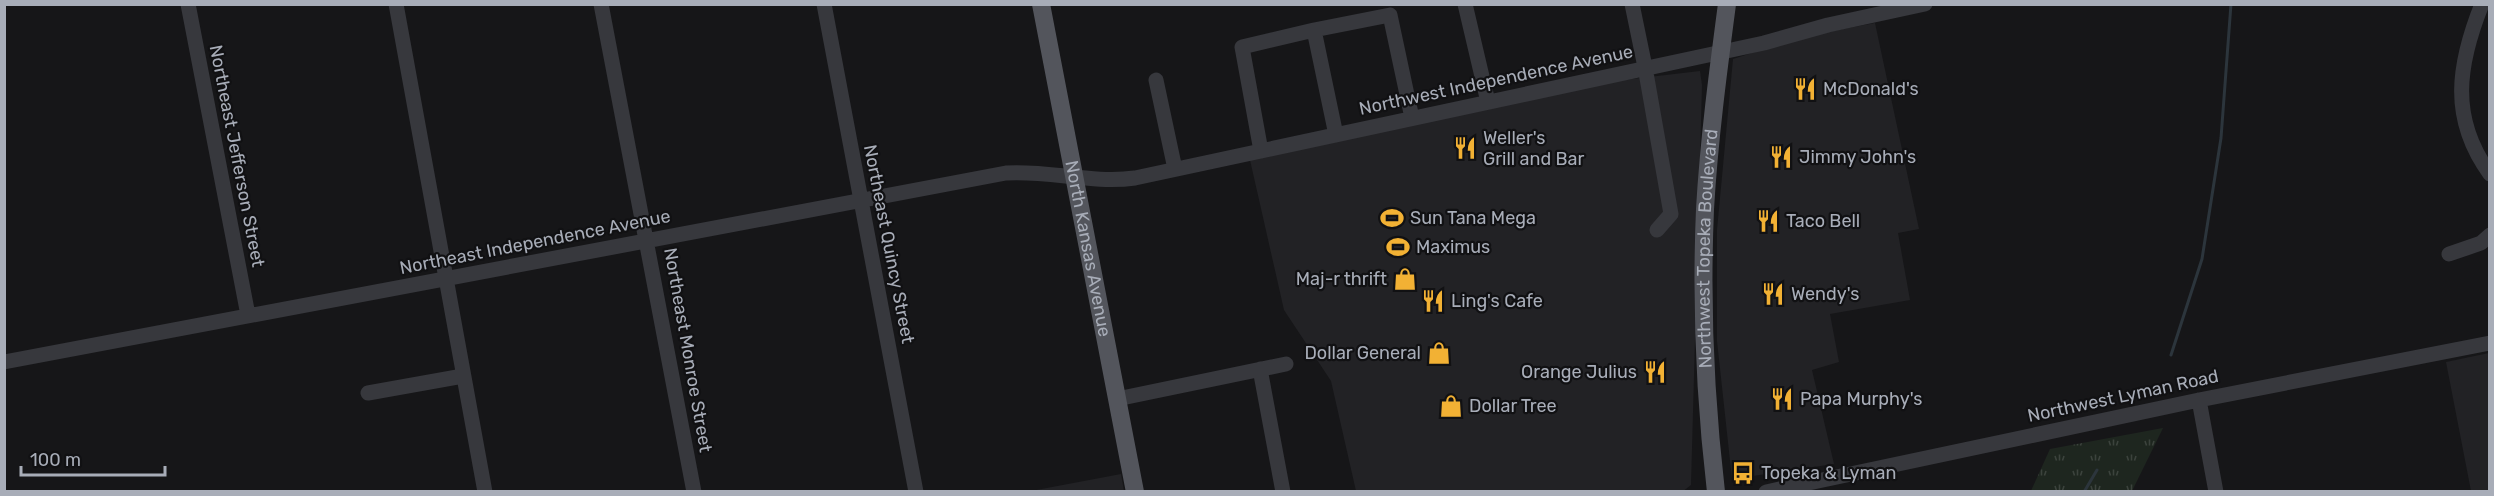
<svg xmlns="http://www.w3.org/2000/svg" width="2494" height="496" font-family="Rubik,sans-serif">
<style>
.built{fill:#222225}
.grass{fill:url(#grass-tufts)}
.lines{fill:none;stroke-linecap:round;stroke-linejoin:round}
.stream{stroke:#2c353c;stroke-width:3}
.minor{stroke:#37383d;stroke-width:15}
.major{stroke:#53555c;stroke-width:18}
.labels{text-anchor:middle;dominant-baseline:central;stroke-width:4.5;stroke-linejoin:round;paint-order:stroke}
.street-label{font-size:18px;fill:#a8adb8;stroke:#111113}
.poi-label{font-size:18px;fill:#a8adb8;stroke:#111113;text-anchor:start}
</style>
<defs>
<pattern id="grass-tufts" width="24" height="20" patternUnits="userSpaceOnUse" patternTransform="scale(1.5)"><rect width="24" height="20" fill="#1e261f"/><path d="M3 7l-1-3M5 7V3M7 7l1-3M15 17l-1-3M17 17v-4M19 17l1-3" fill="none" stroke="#3c433d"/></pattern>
</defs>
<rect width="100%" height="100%" fill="#161618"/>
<path class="built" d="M1875 23 1919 229 1898 233 1910 300 1830 314 1839 362 1812 370 1834 464 1732 479 1717 341V230L1733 59 1805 36Z
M1700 71 1702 85 1691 485 1682 492 1356 491 1331 381 1284 310 1250 160 1623 80Z
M2489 353V491H2471L2446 362Z
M1121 474 1124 491H1031Z"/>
<path class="grass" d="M2163 428 2132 491H2031L2050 449Z"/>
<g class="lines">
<path class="stream" d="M2171 355 2202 259 2221 138 2231 4
M2084 492 2097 470"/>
<path class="minor" d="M188 4 248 315
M396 4 485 492
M601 4 694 492
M824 4 916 492
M1465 4 1488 102
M1632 4 1645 67 1671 214 1657 230
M2482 4C2458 64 2449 118 2490 174
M1314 30 1336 135
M1156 80 1175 169
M1261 151 1242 47 1314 30 1390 15 1412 118
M2449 254 2481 243 2490 235
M4 362 1006 173C1049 170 1092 184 1135 178L1764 43 1828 25 1925 4
M1260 369 1283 492
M368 393 463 376
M1117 399 1286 364
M2199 400 2216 492
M1766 492 2199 400 2490 343"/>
<g class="major">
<path id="s1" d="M1041 4 1135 492"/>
<path id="s2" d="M1716 492C1705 398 1701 303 1705 209 1709 140 1718 72 1727 4"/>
</g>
</g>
<defs>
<g id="restaurant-bare" transform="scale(1.8)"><path d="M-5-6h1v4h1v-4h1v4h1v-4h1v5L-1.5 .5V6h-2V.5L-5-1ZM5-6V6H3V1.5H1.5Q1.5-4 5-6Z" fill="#f2b134" stroke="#111113" stroke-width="2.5" paint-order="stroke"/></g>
<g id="stadium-bare" transform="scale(1.8)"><path d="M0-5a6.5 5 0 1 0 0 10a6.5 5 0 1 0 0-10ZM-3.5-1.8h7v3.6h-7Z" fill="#f2b134" stroke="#111113" stroke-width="2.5" paint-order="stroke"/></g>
<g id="shop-bare" transform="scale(1.8)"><path d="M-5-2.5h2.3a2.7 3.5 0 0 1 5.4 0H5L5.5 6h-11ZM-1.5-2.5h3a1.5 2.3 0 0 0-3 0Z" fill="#f2b134" stroke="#111113" stroke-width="2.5" paint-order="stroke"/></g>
<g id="bus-bare" transform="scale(1.8)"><path d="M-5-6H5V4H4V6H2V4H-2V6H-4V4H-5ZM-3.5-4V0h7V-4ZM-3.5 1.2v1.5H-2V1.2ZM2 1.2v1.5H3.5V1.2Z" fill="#f2b134" stroke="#111113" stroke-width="2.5" paint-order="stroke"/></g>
</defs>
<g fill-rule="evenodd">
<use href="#restaurant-bare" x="1805" y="89"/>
<use href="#restaurant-bare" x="1465" y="148"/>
<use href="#restaurant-bare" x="1781" y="157"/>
<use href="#stadium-bare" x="1392" y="218"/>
<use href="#restaurant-bare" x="1768" y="221"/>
<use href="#stadium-bare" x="1398" y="247"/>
<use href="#shop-bare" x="1405" y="279"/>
<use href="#restaurant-bare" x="1773" y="294"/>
<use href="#restaurant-bare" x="1433" y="301"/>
<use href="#shop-bare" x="1439" y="353"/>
<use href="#restaurant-bare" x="1655" y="372"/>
<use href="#restaurant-bare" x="1782" y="399"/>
<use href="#shop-bare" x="1451" y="406"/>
<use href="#bus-bare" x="1743" y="473"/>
</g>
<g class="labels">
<g class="street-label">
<text transform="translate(1496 80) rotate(-12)">Northwest Independence Avenue</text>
<text transform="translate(237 156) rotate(79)">Northeast Jefferson Street</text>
<text transform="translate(535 242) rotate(-11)">Northeast Independence Avenue</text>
<text transform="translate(889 244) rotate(79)">Northeast Quincy Street</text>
<text stroke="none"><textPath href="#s1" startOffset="249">North Kansas Avenue</textPath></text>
<text stroke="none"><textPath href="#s2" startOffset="244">Northwest Topeka Boulevard</textPath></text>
<text transform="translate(688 350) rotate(80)">Northeast Monroe Street</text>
<text transform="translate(2123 396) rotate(-12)">Northwest Lyman Road</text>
</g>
<g class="poi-label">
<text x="1823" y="89">McDonald's</text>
<text x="1483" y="138">Weller's<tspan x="1483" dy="21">Grill and Bar</tspan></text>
<text x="1799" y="157">Jimmy John's</text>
<text x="1410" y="218">Sun Tana Mega</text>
<text x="1786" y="221">Taco Bell</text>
<text x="1416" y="247">Maximus</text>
<text x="1387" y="279" text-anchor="end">Maj-r thrift</text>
<text x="1791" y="294">Wendy's</text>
<text x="1451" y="301">Ling's Cafe</text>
<text x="1421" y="353" text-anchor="end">Dollar General</text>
<text x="1637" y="372" text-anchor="end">Orange Julius</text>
<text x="1800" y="399">Papa Murphy's</text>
<text x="1469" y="406">Dollar Tree</text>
<text x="1761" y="473">Topeka &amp; Lyman</text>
</g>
</g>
<rect width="2494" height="496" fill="none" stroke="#a8adb8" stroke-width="12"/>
<path d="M21 466v9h144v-9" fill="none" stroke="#a8adb8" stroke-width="3"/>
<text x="30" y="466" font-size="18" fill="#a8adb8" stroke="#111113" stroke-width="4.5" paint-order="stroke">100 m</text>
</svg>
